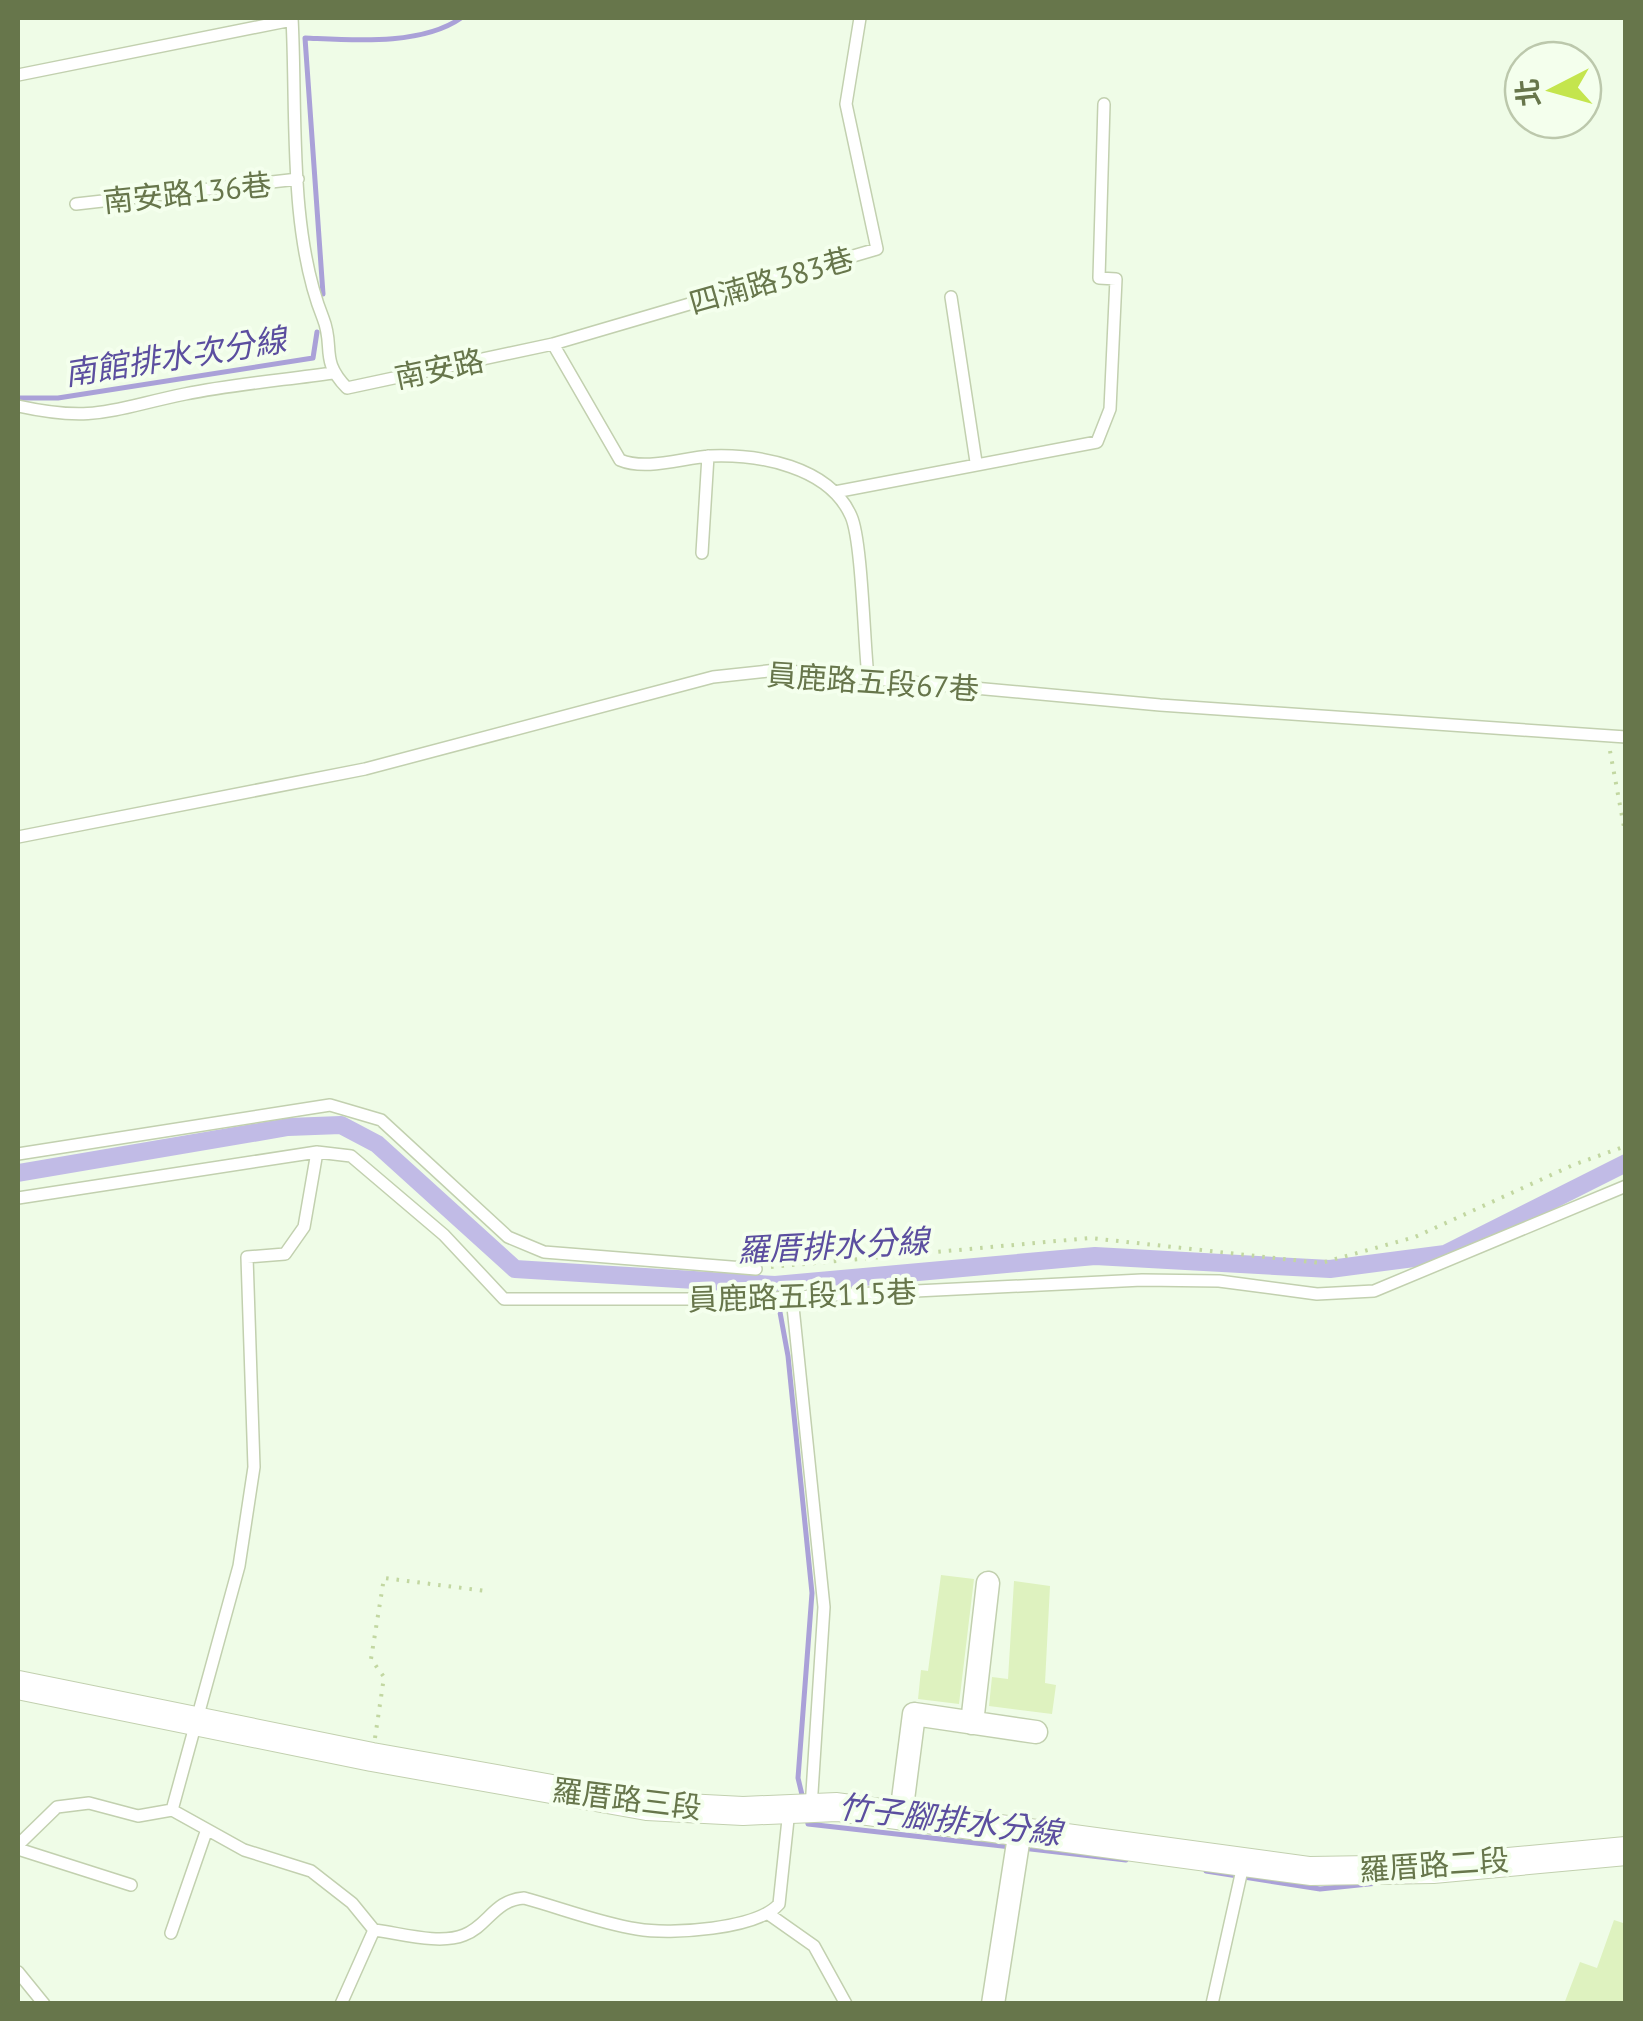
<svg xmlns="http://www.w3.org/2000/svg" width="1643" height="2021" font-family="'PT Sans','Noto Sans TC',sans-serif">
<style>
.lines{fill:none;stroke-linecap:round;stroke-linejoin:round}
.stream{stroke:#aaa1d8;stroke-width:5}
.canal{stroke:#c1bbe6;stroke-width:18}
.building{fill:#def2bf}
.service-casing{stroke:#c2d0af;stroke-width:14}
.minor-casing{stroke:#c2d0af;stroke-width:25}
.tertiary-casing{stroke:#c2d0af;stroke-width:30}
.path{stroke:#c2d7a1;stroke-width:4;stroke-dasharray:2.5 8;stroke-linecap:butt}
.service{stroke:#fff;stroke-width:11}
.minor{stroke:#fff;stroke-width:22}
.tertiary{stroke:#fff;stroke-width:28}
.labels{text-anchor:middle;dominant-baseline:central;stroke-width:8;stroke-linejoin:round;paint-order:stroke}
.street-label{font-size:30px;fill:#67764b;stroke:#f4ffed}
.water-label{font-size:32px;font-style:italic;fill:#5b4e9f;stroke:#f4ffed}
</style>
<rect width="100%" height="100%" fill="#effce7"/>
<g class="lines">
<path class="stream" d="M323 294 305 38C352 40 421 46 461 18
M18 398H58L313 358 317 332
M775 1285 788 1356 812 1593 798 1778 803 1799
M807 1819 808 1824 1011 1847
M1022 1848 1126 1860
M1206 1871 1320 1889 1378 1883"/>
<path class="canal" d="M18 1173 288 1127 341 1125 377 1144 515 1269 775 1285 1095 1256 1330 1269 1445 1254 1626 1163"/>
</g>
<path class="building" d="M941 1575 974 1579 959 1704 918 1699 921 1670 928 1671Z
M1014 1581 1050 1586 1045 1683 1056 1685 1052 1714 989 1706 992 1677 1008 1679Z
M1614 1920 1626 1924V2004H1564L1580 1962 1597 1968Z"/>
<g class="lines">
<g class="service-casing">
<path id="service" d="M292 18C297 111 288 231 323 318 335 348 319 359 347 388L553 344 620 460C646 471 682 458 710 456 758 454 829 466 851 516 862 540 864 643 868 677
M18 75 292 20
M76 204 298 179
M951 297 976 462
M553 344 877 249 846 104 860 18
M18 406C95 423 112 409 185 394 234 384 284 380 333 373
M835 492 1097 442 1110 409 1116 279 1099 278 1104 104
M702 553 708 456
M18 837 365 769 713 677 777 670 1160 705 1626 737
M18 1154 330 1105 381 1120 508 1237 544 1252 756 1269
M18 1198 317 1152 351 1156 444 1235 504 1299H753L1142 1280 1219 1281 1317 1294 1374 1291 1626 1186
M792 1297 824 1607 811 1808
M172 1810 244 1850 311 1871 352 1903 374 1930C400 1933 439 1945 464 1935 488 1926 494 1900 524 1898 561 1908 599 1923 637 1929 671 1935 757 1929 779 1904L789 1810
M172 1810 239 1566 254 1467 247 1257 285 1254 304 1227 317 1152
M18 1845 57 1807 89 1803 138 1816 172 1810
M18 1849 131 1885
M770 1915 814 1946 846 2004
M171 1933 206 1832
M18 1972 44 2004
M341 2004 374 1930
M1212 2004 1244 1861"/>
</g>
<g class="minor-casing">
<path id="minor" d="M972 1723 988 1583
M901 1815 914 1714 1036 1732
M993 2004 1020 1830"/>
</g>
<g class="tertiary-casing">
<path id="tertiary" d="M18 1685 372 1757 647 1806 743 1811 837 1807 1310 1871 1433 1869 1626 1851"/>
</g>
<path class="path" d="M1610 751 1626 838
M771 1267 1090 1238 1321 1263 1415 1237 1573 1165 1626 1146
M375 1738 384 1677 371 1659 384 1578 486 1591"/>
<use href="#service" class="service"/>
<use href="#minor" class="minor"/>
<use href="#tertiary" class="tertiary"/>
</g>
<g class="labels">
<g class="street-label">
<text transform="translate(187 192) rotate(-6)">南安路136巷</text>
<text transform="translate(771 280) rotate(-16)">四湳路383巷</text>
<text transform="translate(439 368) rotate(-12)">南安路</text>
<text transform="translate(873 681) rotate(4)">員鹿路五段67巷</text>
<text transform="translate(802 1295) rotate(-2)">員鹿路五段115巷</text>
<text transform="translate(627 1798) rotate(7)">羅厝路三段</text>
<text transform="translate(1434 1864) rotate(-4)">羅厝路二段</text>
</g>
<g class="water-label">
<text transform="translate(175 356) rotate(-9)">南館排水次分線</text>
<text transform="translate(833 1245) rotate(-3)">羅厝排水分線</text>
<text transform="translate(950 1819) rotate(7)">竹子腳排水分線</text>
</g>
</g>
<rect width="1643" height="2021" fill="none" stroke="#67764b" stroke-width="40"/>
<g transform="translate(1553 90) rotate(264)"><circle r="48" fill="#f4ffed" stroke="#bcc8ac" stroke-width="2.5"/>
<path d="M0-8L18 38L0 25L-18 38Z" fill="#c4e54d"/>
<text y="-15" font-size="28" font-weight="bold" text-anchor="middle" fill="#67764b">北</text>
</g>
</svg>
